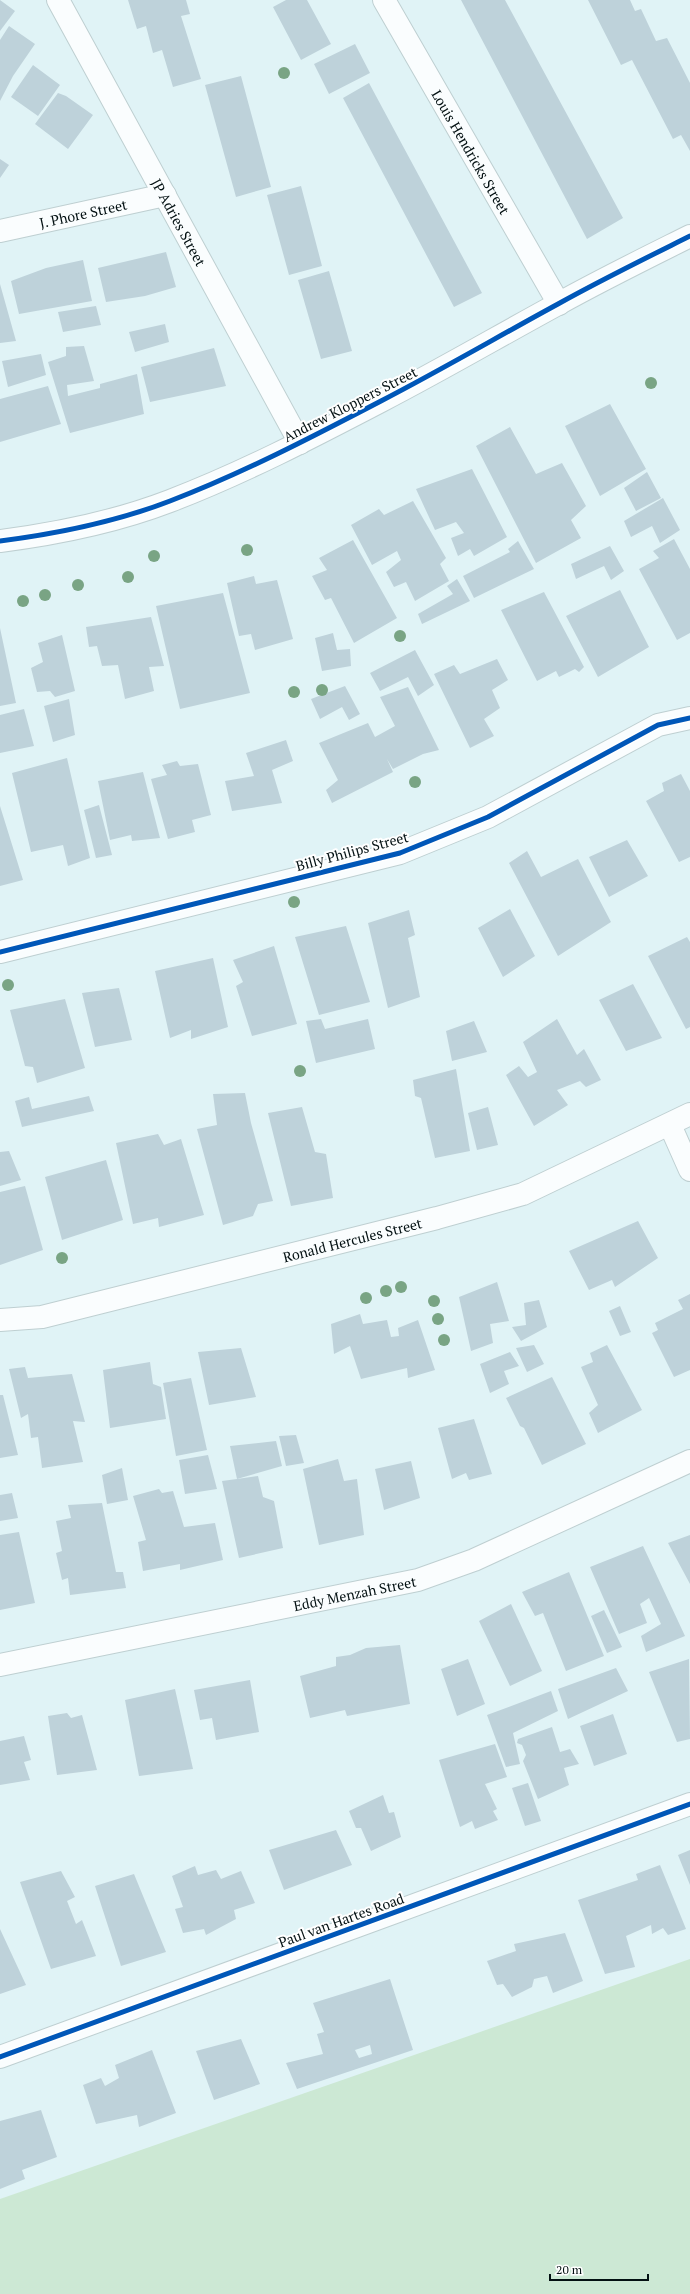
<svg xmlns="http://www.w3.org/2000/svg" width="690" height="2294" font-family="'PT Serif',serif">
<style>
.green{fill:#cce8d4}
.building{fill:#bed2da;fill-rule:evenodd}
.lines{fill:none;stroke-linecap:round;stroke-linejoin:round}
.minor-casing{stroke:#becfd1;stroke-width:24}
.minor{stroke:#fafdfe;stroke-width:22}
.cycleway-casing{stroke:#fff;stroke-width:8}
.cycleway{stroke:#0057b8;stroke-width:5}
.tree{fill:#79a484}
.labels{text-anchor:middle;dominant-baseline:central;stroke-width:4;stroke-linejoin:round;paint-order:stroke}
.street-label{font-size:14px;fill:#031012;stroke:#fff}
</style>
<rect width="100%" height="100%" fill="#e0f3f6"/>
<path class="green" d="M690 1959V2294H0V2199Z"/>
<path class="building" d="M0 0 15 11 0 31Z
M128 0H186L190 14 181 16 201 79 173 87 162 50 153 53 146 26 137 29Z
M286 0H307L331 44 301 60 273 7Z
M461 0H505L623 218 587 239Z
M588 0H630L635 11 641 9 656 41 667 38 690 83V151L681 135 673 139 632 60 621 65Z
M9 26 35 44 13 76 0 101V40Z
M355 44 370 73 329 94 314 64Z
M33 65 60 85 38 116 11 97Z
M241 76 271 187 236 197 205 85Z
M369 83 482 293 454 307 343 98Z
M58 93 66 96 93 115 68 149 35 124Z
M0 159 9 165 0 178Z
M301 186 322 266 289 275 267 195Z
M166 252 176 287 145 296 106 302 98 268Z
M83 260 92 301 19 314 11 281 46 268Z
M329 271 352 351 321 359 298 280Z
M0 284 16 341 0 343Z
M96 306 101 325 63 332 58 312Z
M165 324 169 342 135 352 129 332Z
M84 346 94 381 67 385 68 396 100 388V384L137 374 144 414 70 433 48 362 66 356V347Z
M214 348 226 386 150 402 141 367Z
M41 354 46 375 8 387 2 361Z
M48 386 61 424 0 442V399Z
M610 404 646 469 600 496 565 426Z
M510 427 536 474 562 463 586 506 571 520 581 538 536 563 476 446Z
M472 469 507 537 474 556 470 549 458 556 451 538 464 533 456 522 435 530 416 489Z
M647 472 661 498 636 511 624 488Z
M663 498 680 530 660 543 652 526 631 537 624 521Z
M413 501 446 558 440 564 449 581 415 601 406 582 394 587 386 572 401 560 397 551 372 565 351 525 379 509 384 515Z
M674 539 690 569V633L677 640 639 569 659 558 653 551Z
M353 540 397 618 354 643 331 598 325 600 312 576 327 570 319 558Z
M518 541 534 569 474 598 463 576 510 552 508 549Z
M610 546 624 571 611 580 604 566 576 579 571 564Z
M254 576 256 584 277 580 293 639 255 650 251 634 239 636 227 583Z
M457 579 470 601 422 624 418 614 453 594 447 586Z
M620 590 649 647 598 677 566 616Z
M544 592 584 667 579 672 575 669 559 677 556 671 537 681 501 610Z
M223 593 250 693 180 709 156 606Z
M151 617 164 666 149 667 154 691 125 699 118 665 102 666 97 646 89 647 86 627Z
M0 628 16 703 0 706Z
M333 633 337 650 350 649 351 666 322 671 315 638Z
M62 635 75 691 55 697 50 691 37 692 31 668 43 662 38 643Z
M415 650 434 685 418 696 408 677 380 691 370 673Z
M497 659 508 680 492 690 500 708 484 719 494 736 470 748 434 674 454 665 460 674Z
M345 686 360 714 349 720 342 707 320 719 311 699Z
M408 687 439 750 423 754 393 769 387 759 393 772 332 803 326 790 338 780 319 743 368 723 375 737 395 726 380 697Z
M69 699 75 735 53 742 44 706Z
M24 709 34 746 0 753V715Z
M286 740 293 761 272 770 282 803 232 811 225 781 254 776 246 753Z
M67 758 90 858 68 866 63 845 31 852 12 773Z
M177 761 180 766 198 764 211 815 192 820 195 832 168 839 151 779 167 775 162 765Z
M143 772 160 838 132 841 131 835 110 840 98 781Z
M681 774 690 791V857L679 862 646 801 664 791 662 783Z
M99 805 112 855 96 858 84 810Z
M0 806 23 880 0 886Z
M627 840 648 876 609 897 589 857Z
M527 851 541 877 578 859 611 922 558 956 509 863Z
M510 909 535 956 503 977 478 928Z
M409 910 415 935 408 938 420 997 388 1008 368 923Z
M346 926 370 1002 319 1015 295 937Z
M687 937 690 942V1027L686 1029 648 956Z
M274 946 297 1024 252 1036 236 986 243 982 233 960Z
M213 958 228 1027 191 1039V1030L170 1038 155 971Z
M633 984 662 1038 626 1051 599 1000Z
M119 988 132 1040 95 1047 82 993Z
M65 999 85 1068 37 1083 33 1067 25 1066 10 1010Z
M321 1019 325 1029 368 1019 375 1049 316 1063 306 1021Z
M557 1019 577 1055 584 1049 601 1080 586 1087 580 1081 557 1090 568 1105 534 1126 506 1075 519 1066 528 1077 537 1072 523 1042Z
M474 1021 487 1052 452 1061 446 1031Z
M456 1069 470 1151 435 1158 421 1098 415 1096 413 1080Z
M245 1093 251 1123 273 1201 258 1204 253 1216 223 1225 197 1129 217 1125 213 1094Z
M89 1096 94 1111 22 1127 15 1101 29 1097 32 1109Z
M302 1107 315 1152 326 1154 333 1198 291 1206 268 1113Z
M488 1107 498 1145 477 1150 468 1113Z
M158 1134 164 1145 181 1139 204 1215 159 1227 158 1218 133 1224 116 1143Z
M9 1151 21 1180 0 1186V1152Z
M106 1160 123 1220 62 1240 45 1177Z
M25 1186 43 1250 0 1265V1192Z
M638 1221 658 1258 615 1287 612 1280 589 1290 569 1251Z
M497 1282 509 1321 490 1324 493 1343 471 1351 459 1297Z
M690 1294V1370L674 1377 652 1333 658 1330 655 1323 683 1309 678 1300Z
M539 1300 547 1327 521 1341 512 1327 526 1325 524 1303Z
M620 1306 631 1332 620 1336 609 1311Z
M360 1314 363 1324 387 1320 391 1337 399 1336 398 1328 418 1320 435 1370 408 1378 407 1368 361 1379 350 1346 334 1354 331 1324Z
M534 1345 544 1364 527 1372 516 1348Z
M607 1345 642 1410 598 1433 589 1413 598 1405 581 1367 593 1362 590 1353Z
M241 1348 256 1397 209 1405 198 1352Z
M510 1352 519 1366 504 1371 509 1384 490 1393 480 1364Z
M150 1362 153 1384 161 1387 166 1419 110 1428 103 1370Z
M25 1367 28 1378 72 1374 85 1422 73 1421 83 1462 42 1468 38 1437 31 1438 28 1414 21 1418 9 1369Z
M552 1377 586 1444 542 1465 524 1428 520 1426 506 1398Z
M191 1378 207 1450 176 1456 163 1383Z
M0 1395H3L18 1455 0 1458Z
M474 1419 492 1474 469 1480 466 1473 452 1479 438 1428Z
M296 1435 304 1463 286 1466 279 1436Z
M276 1441 282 1466 237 1479 258 1476 263 1497 274 1501 283 1548 239 1558 222 1481 237 1479 230 1446Z
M208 1455 217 1489 185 1494 179 1460Z
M338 1459 344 1481 357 1479 364 1535 319 1545 303 1469Z
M411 1461 420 1498 384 1510 375 1469Z
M122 1468 128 1500 107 1504 102 1475Z
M159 1489 162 1493 173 1491 184 1527 215 1523 223 1560 180 1570V1564L143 1571 138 1542 146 1540 133 1496Z
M12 1493 18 1518 0 1521V1495Z
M102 1503 116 1572H123L126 1588 70 1595 68 1578 62 1580 56 1553 62 1551 56 1521 71 1518 68 1505Z
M19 1532 35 1603 0 1610V1535Z
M690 1535V1584L668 1543Z
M643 1546 685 1636 646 1652 641 1636 661 1624 649 1598 640 1604 647 1623 619 1634 590 1567Z
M569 1572 604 1656 566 1671 543 1613 535 1616 522 1592Z
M511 1604 542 1671 510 1686 479 1621Z
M604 1610 622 1647 607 1653 591 1616Z
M400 1645 410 1704 347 1716 345 1710 310 1718 300 1676 336 1666V1657L350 1655 366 1648Z
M468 1659 485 1704 457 1716 441 1669Z
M689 1659 690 1739 677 1742 649 1672Z
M616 1668 628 1691 568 1719 558 1689Z
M250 1680 259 1732 216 1740 212 1718 200 1720 194 1690Z
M175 1689 193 1769 139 1776 125 1700Z
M551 1691 558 1711 513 1733 520 1764 506 1767 487 1715Z
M67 1713 71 1718 82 1715 97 1770 57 1775 48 1716Z
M613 1714 627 1754 594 1766 580 1726Z
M552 1727 560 1752 570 1749 579 1764 564 1768 569 1785 538 1799 523 1761 526 1755 522 1745 517 1743 518 1739Z
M24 1736 31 1760 24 1762 30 1780 0 1785V1741Z
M495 1744 507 1777 485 1784 497 1809 493 1811 498 1820 475 1829 472 1821 460 1827 439 1760Z
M528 1783 541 1821 525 1826 512 1788Z
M383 1795 389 1813 394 1812 401 1837 371 1851 361 1828H356L349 1811Z
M336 1830 352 1865 284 1890 269 1850Z
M690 1850V1885L678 1855Z
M660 1865 686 1929 668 1935 663 1928 652 1934 651 1925 626 1936 635 1967 605 1974 578 1900 638 1880 636 1874Z
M195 1866 198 1875 216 1870 221 1879 241 1871 255 1903 234 1910 236 1919 206 1935 204 1929 183 1933 175 1909 183 1907 172 1876Z
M61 1871 75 1897 67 1901 76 1924 82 1920 96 1956 51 1969 20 1882Z
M134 1874 166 1952 121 1966 95 1886Z
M0 1929 26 1985 0 1994Z
M565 1933 583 1981 553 1993 547 1976 534 1979 532 1987 512 1997 503 1984 497 1985 487 1961 516 1951 514 1944Z
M390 1979 413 2050 297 2089 286 2063 323 2054 317 2034 324 2032 313 2003ZM370 2045 372 2054 359 2058 355 2050Z
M241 2039 260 2084 214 2100 196 2051Z
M152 2050 176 2113 139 2127 137 2115 96 2124 83 2085 101 2078 105 2086 119 2078 115 2065Z
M41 2110 57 2157 22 2170 25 2179 0 2189V2121Z"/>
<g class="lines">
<g class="minor-casing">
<g id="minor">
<path id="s1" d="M58 0 300 443"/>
<path id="s2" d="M384 0 559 304"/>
<path id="s3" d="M0 231 165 195"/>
<path d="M0 541C55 534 118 521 170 501 243 473 312 437 381 401 441 370 499 336 558 304 601 280 646 258 690 236"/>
<path d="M0 952 400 853 488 817 658 725 690 718"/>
<path d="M670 1125 690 1170"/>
<path id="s4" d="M0 1320 42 1317 437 1218 523 1194 690 1114"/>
<path id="s5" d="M0 1665 418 1580 474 1560 690 1461"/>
<path d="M0 2057 690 1804"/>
</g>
</g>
<use href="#minor" class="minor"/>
<g class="cycleway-casing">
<path id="cycleway" d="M0 541C55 534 118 521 170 501 243 473 312 437 381 401 441 370 499 336 558 304 601 280 646 258 690 236
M0 952 400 853 488 817 658 725 690 718
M0 2057 690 1804"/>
</g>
<use href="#cycleway" class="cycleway"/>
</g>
<g class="tree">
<circle cx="284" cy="73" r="6"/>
<circle cx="651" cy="383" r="6"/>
<circle cx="247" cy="550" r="6"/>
<circle cx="154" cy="556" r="6"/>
<circle cx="128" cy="577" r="6"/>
<circle cx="78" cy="585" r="6"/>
<circle cx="45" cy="595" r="6"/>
<circle cx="23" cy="601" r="6"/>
<circle cx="400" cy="636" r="6"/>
<circle cx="322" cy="690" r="6"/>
<circle cx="294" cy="692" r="6"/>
<circle cx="415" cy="782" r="6"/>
<circle cx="294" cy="902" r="6"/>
<circle cx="8" cy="985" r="6"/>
<circle cx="300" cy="1071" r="6"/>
<circle cx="62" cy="1258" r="6"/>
<circle cx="401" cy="1287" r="6"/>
<circle cx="386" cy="1291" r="6"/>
<circle cx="366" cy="1298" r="6"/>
<circle cx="434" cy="1301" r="6"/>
<circle cx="438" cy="1319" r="6"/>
<circle cx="444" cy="1340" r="6"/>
</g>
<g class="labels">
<g class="street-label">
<text stroke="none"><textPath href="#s2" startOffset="175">Louis Hendricks Street</textPath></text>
<text stroke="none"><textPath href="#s3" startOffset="85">J. Phore Street</textPath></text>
<text stroke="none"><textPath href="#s1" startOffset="253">JP Adries Street</textPath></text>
<text transform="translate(350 404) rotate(-27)">Andrew Kloppers Street</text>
<text transform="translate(352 851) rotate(-15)">Billy Philips Street</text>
<text stroke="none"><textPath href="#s4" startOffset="362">Ronald Hercules Street</textPath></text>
<text stroke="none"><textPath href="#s5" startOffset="362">Eddy Menzah Street</textPath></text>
<text transform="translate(341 1920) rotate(-20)">Paul van Hartes Road</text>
</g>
</g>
<path d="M550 2274v6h98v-6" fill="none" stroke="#031012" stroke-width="2"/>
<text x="556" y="2274" font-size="12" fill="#031012" stroke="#ffffff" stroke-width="3" paint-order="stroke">20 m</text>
</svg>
